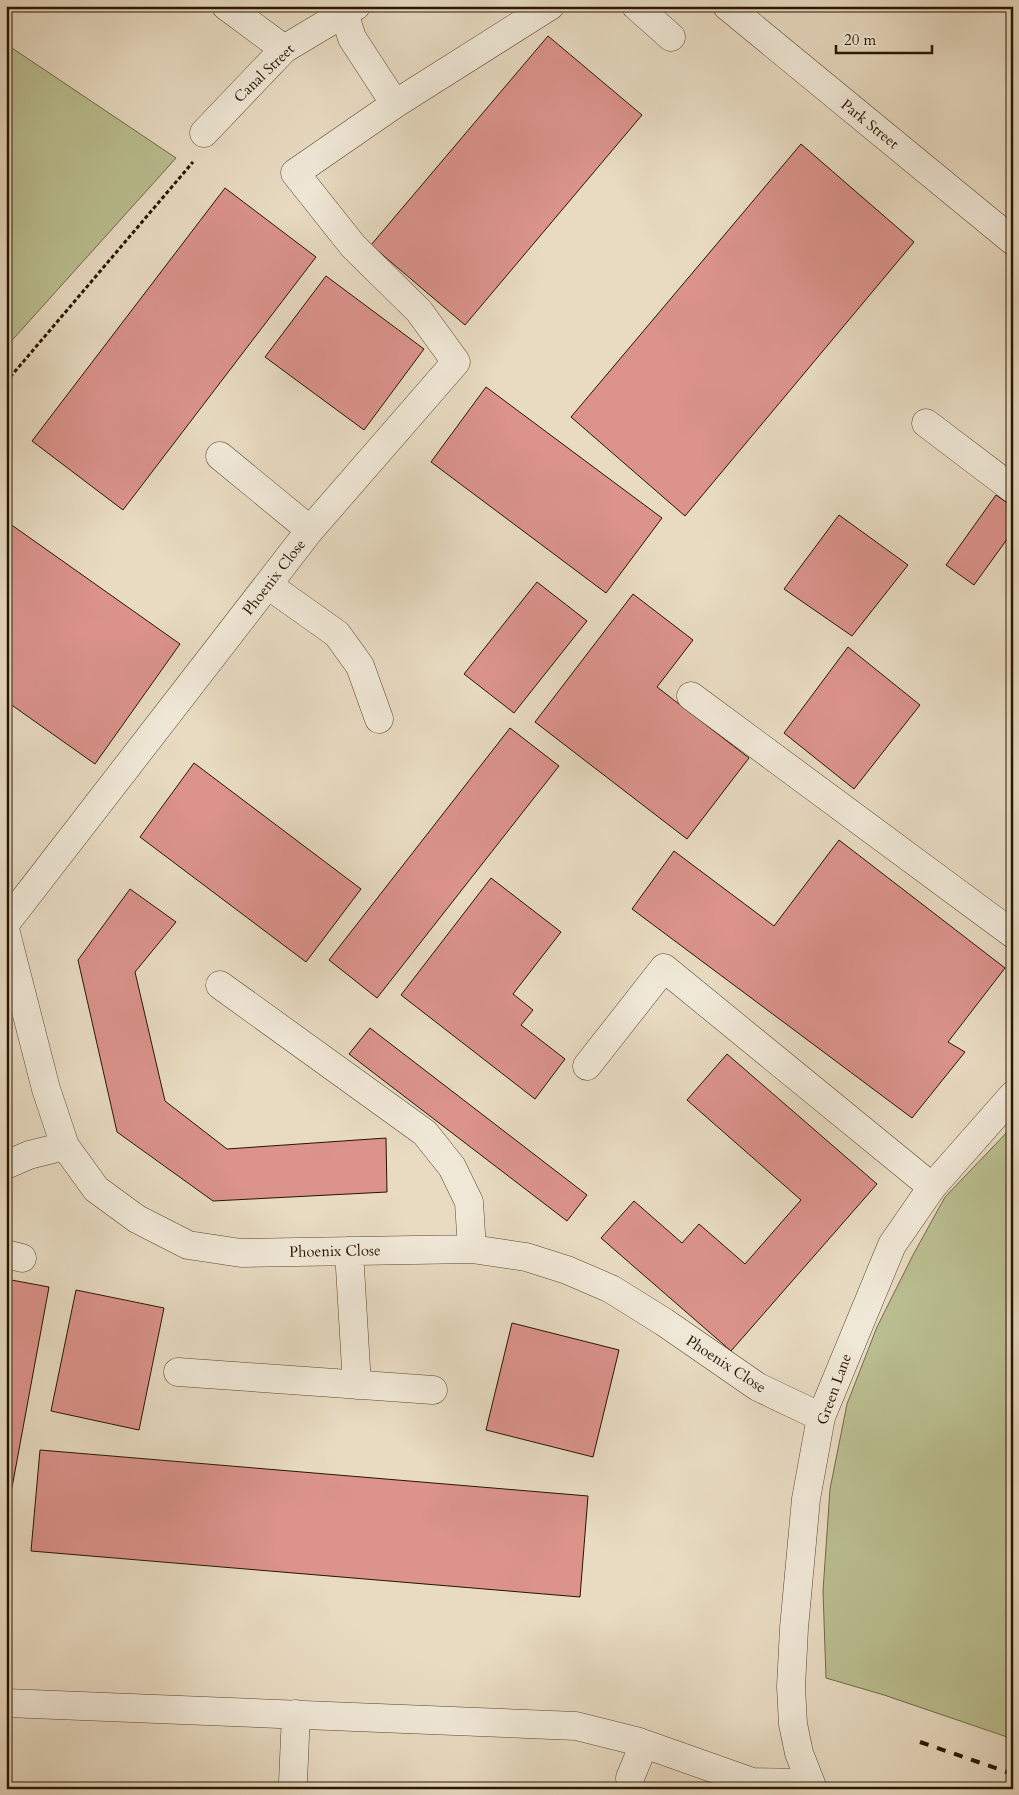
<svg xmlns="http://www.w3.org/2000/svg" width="1019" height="1795" font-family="Cardo,serif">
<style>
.green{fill:#babe90;stroke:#716a48}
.building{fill:#db938c;stroke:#281600}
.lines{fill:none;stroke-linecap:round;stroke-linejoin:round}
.minor-casing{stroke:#584730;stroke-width:29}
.path{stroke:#281600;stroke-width:3;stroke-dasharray:4 2.5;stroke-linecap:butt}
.minor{stroke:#f0e8d7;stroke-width:28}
.rail{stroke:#281600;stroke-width:4;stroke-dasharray:9 9;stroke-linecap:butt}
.labels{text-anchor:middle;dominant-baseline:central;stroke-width:4.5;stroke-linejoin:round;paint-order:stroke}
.street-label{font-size:15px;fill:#281600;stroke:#f0e8d7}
</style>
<rect width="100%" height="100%" fill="#e8dbc2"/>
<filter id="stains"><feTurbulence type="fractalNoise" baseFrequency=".004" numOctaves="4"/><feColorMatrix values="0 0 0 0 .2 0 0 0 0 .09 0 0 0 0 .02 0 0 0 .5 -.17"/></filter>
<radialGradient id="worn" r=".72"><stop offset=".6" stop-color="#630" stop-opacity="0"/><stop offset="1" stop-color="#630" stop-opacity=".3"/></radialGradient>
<path class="green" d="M6 44 176 158 6 347Z
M1013 1126V1739L884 1695 826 1678 823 1591 830 1489 847 1404 877 1327 913 1255 945 1197Z"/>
<path class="building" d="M548 36 642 115 465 325 371 245Z
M801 144 914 242 685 516 571 417Z
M225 188 316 257 123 510 32 441Z
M326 276 424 349 364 430 265 357Z
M486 387 662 518 606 593 431 462Z
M996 495 1013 507V531L974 585 946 565Z
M839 515 908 565 852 636 784 589Z
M6 521 180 644 95 764 6 701Z
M537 582 587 621 514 713 464 674Z
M633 594 693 640 657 687 749 758 687 839 535 722Z
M848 647 920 705 854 789 784 733Z
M510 728 559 766 377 998 329 960Z
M194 763 361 889 306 962 140 837Z
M839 840 1005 968 948 1042 965 1052 912 1118 632 909 674 851 774 926Z
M491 878 561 932 513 994 533 1010 521 1025 565 1059 535 1099 401 995Z
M130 889 176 922 135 972 165 1101 227 1149 386 1138 387 1192 213 1201 117 1132 78 960Z
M370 1028 587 1195 567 1221 349 1054Z
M727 1054 877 1184 731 1351 601 1238 634 1201 682 1243 699 1224 745 1264 801 1200 687 1100Z
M6 1279 49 1287 6 1520Z
M76 1290 164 1308 139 1430 51 1411Z
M512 1323 619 1350 593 1457 486 1430Z
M40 1450 588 1496 580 1597 31 1551Z"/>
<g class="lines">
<g class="minor-casing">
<path id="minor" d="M226 6 284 49
M636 6 671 37
M727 6 1013 241
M344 13 352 38 395 104 550 6
M204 133 284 49 356 6
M926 423 1013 489
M220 456 310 530
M268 585 337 634 360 666 379 719
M691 696 1013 934
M6 923 310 530 456 362 419 311 353 246 295 173 395 104
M6 933 46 1089 65 1146 96 1189 137 1219 188 1245 241 1253 472 1249 526 1257 567 1270 611 1289 664 1322 758 1387 821 1417
M220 985 425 1133 452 1167 469 1202 472 1249
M587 1066 664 968 932 1187
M6 1165 29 1155 65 1146
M349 1251 357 1385
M6 1254 22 1258
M178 1372 433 1390
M6 1703 576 1726 636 1741 752 1782 810 1783
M630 1778 644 1744
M293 1782 296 1714
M813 1789 799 1753 793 1724 791 1687 794 1628 806 1499 821 1417 892 1245 932 1187 1013 1095"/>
</g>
<path class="path" d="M6 382 193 162"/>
<use href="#minor" class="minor"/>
<path class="rail" d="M920 1742 1013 1774"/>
</g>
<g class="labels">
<g class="street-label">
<text transform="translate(264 73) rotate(-44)">Canal Street</text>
<text transform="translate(870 124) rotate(39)">Park Street</text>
<text transform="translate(274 577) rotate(-52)">Phoenix Close</text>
<text transform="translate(335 1251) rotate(-1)">Phoenix Close</text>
<text transform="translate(726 1364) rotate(33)">Phoenix Close</text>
<text transform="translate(834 1389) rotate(-70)">Green Lane</text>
</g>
</g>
<rect width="1019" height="1795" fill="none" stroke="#e8dbc2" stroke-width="25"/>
<rect x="8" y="8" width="1004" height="1780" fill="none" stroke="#281600" stroke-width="2.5"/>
<rect x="12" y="12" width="994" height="1770" fill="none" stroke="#281600"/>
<path d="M836 45v8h96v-8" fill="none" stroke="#281600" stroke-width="2.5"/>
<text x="844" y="45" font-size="15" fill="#281600" stroke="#f0e8d7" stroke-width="4" paint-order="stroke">20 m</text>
<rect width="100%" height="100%" filter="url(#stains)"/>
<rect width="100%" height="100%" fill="url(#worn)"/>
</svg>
